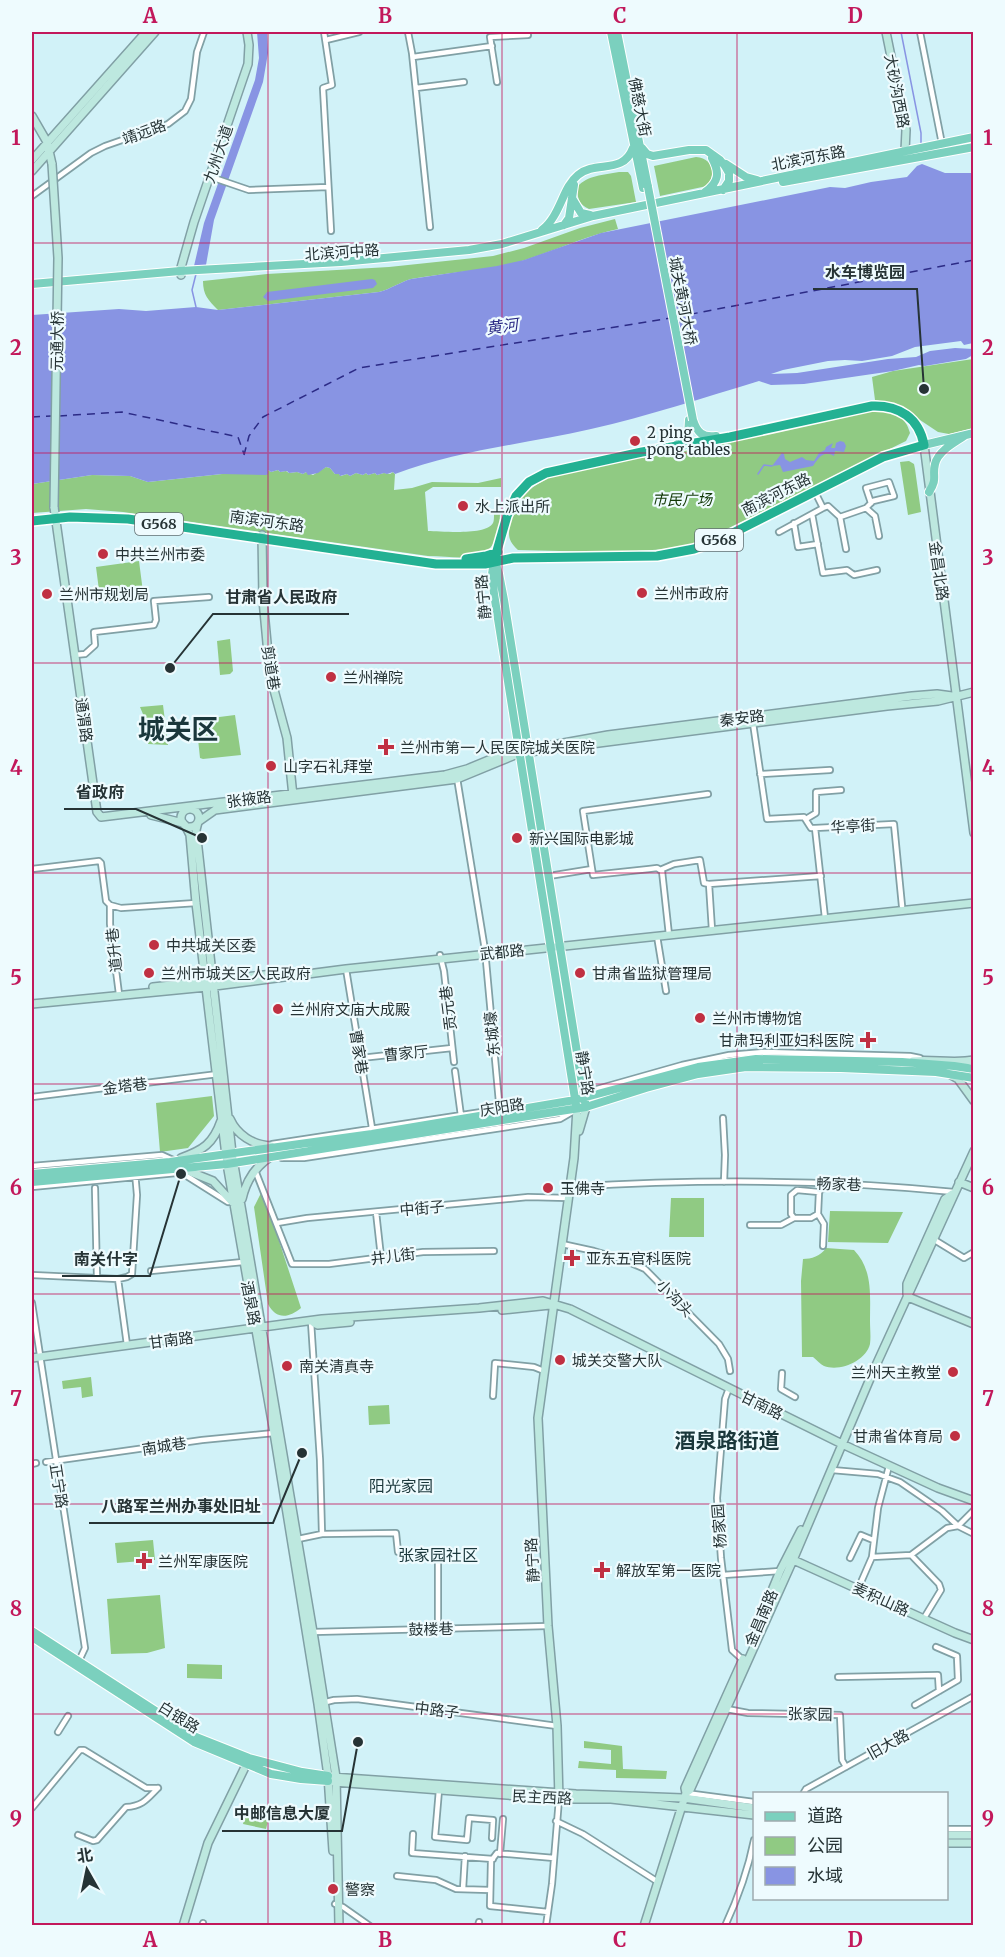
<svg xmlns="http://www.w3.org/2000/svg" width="1005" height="1957" font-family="Merriweather,'Noto Sans SC',serif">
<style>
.green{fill:#90ca83}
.water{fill:#8894e3}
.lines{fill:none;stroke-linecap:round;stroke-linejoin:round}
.stream{stroke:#8894e3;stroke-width:1.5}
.ferry{stroke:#2c2b86;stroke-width:1.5;stroke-dasharray:8 6;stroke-linecap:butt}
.street-casing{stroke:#81a0a5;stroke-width:8}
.secondary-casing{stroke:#81a0a5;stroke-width:10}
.primary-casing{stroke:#fff;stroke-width:10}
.highway-casing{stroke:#fff;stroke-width:12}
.street{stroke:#fff;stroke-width:4.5}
.secondary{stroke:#bde8df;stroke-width:7}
.primary{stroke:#7bd0be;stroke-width:8}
.highway{stroke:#23b193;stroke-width:9}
.rail-casing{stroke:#73898d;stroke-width:4}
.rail{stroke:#eefbfe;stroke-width:1.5;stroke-dasharray:4.5;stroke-linecap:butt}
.secondary-bridge-casing{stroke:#81a0a5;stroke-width:10;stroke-linecap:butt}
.primary-bridge-casing{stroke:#fff;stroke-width:10;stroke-linecap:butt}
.secondary-bridge{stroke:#bde8df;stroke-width:7}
.primary-bridge{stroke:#7bd0be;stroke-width:8}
.grid{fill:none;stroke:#c2185b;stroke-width:1.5;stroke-opacity:0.55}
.poi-dot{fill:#c03042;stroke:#eefbfe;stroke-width:2}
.labels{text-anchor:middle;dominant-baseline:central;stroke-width:4.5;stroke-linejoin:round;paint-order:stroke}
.shield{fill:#eefbfe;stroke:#626f71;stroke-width:1.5}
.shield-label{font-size:14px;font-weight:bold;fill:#263335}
.street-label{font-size:15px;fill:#263335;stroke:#eefbfe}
.poi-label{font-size:15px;fill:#263335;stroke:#eefbfe;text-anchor:start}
.park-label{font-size:15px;font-style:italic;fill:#113806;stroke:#eefbfe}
.water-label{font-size:16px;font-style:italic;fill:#2c2b86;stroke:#eefbfe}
.neighbourhood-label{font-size:16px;fill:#1a373b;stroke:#eefbfe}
.district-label{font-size:21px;font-weight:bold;fill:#1a373b;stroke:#eefbfe}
.town-label{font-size:27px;font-weight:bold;fill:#1a373b;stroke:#eefbfe}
.leader{fill:none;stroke:#263335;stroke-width:2}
.callout-dot{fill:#263335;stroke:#eefbfe;stroke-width:2}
.callout-label{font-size:16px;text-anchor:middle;font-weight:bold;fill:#263335;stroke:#eefbfe;stroke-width:4.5;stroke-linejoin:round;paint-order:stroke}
.neatline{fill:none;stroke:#c2185b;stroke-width:2}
.grid-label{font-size:20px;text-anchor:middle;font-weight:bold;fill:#c2185b}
</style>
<rect width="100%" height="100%" fill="#d1f2f8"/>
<path class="green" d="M696 157C712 158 717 173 707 186L660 196 654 166Z
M619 172H628L631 176 636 202 589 209C579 205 577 197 577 187 588 175 603 175 619 172Z
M615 219 618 229C585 236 557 250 525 260 489 271 449 272 411 279 400 282 391 289 379 292L218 310C208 300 203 295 203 281L267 274 389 267 493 256 524 248 580 228Z
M973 359V428L949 434 938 432 902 408 889 403 875 400 872 377 893 371Z
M878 410C895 412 906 417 910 433L906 441 694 545C636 555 577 551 518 550 507 540 508 534 511 520 516 495 537 482 560 473Z
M909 461 914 464 915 469 921 512 908 515 900 462Z
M326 467 330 468 335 474H339L341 476 347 474 350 476 356 473 363 475 366 473 368 475 375 473 377 475 384 473 390 474 393 472 395 474 394 490 412 488 432 482 478 483 501 478V487H433L425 492 428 531C441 531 486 536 493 523 494 521 494 517 494 514H500C498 567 469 557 428 556L123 512 86 509 32 513V484L92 475 130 476 148 482 222 474H268V470L271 472 278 470 280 472 286 471 289 473 297 472 303 474 306 472 313 475Z
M139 561 143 592 100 598 96 567Z
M230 639 233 671 230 674 220 675 217 641Z
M163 705 168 745 148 744 144 723 145 719 140 707Z
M235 715 241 755 203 759 200 758 196 720Z
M212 1096 214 1116 188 1148 160 1152 156 1103Z
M261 1193 264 1195 301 1308C289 1318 276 1320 268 1304L254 1207Z
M671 1198H704V1237H669Z
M830 1211 903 1212 888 1243 828 1242Z
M826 1248 854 1250C873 1270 870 1295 870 1321 870 1328 871 1337 870 1344 866 1361 840 1372 824 1366 820 1364 817 1360 813 1357H802L801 1281 803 1259C811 1259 821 1256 826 1248Z
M91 1377 93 1396 82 1398 81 1387 63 1389 62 1381Z
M389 1405 390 1424 369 1425 368 1406Z
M153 1540 155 1560 117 1563 115 1543Z
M160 1595 165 1648 147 1653 111 1654 107 1599Z
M187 1664 222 1665V1679L187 1678Z
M584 1741 622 1746 623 1769 667 1771 666 1779 616 1778V1770L578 1768 579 1761 611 1764V1750L584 1748Z
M247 1808 270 1813 266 1829 243 1824Z"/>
<path class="water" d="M257 32H267L268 53 263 82 214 220 206 265 194 266 204 223 255 80 259 58Z
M922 164 945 173H973V343L964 345 961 341 915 347 892 356 862 361 845 360 828 361 783 370 771 374 797 373 888 359 916 357 930 351 955 348 973 349V355L966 359 925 366 919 365 893 371 804 384 771 385 759 381C703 398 648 416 591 429 526 444 458 450 395 474L393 472 387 474 384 473 377 475 375 473 368 475 366 473 363 475 356 473 350 476 347 474 340 476 339 474H335L330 468 326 467 318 473 308 475 306 472 303 474 297 472 289 473 287 471 280 472 278 470 271 472 268 470V474L266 475 222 474 148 482 130 476 92 475 32 484V315L119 309 146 311 196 307 218 310 379 292C391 289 400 282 411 279L497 266 524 260 601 233 830 187 845 188 871 182 907 177 917 166Z
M372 279 375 280 377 284 373 288 268 301 263 297 267 292Z
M840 441 844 442 846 446 844 452 835 451 834 456C824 450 819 457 813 466L783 472 780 465 772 466 782 453 784 454 785 459 790 462 802 457 806 460 814 461 819 453 825 450 826 447 833 443 831 448H835L836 443Z"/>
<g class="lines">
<path class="stream" d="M901 32 921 133V146
M196 307 192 290 196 274
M758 474 764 465 772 466"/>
<path class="ferry" d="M676 317 974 260
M59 416 122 412 238 437 244 454
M32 417 51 416
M244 455 249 436 263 417 359 368 671 318"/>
<g class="street-casing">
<path id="street" d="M324 32 332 85 323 88 331 231
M408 32 412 53 430 227
M920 32 942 144
M326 40 359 32
M413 57 492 46
M497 82 490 37 528 35
M416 88 464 82
M211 177 249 190 328 187
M32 196 91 153 105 146 168 124 185 111 191 99 197 52 204 32
M815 492 823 508 812 514 823 573 847 570 854 575 877 570
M823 508 828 506 840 517 866 508 875 516 879 536
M866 508 873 501 894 496 889 482 866 488 871 503
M840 517 846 549
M794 523 798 547 818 544
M779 532 812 514
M74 655 85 654 95 645 94 632 154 625 156 620 154 601 209 597
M753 723 767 819 804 817 811 828H815
M760 774 830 770
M457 778 485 950 500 1113
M806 819 816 813V792L841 790
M32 869 99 861 101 863 106 901 110 905 121 908 196 903
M592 869 593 875 649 869 657 868 662 871 669 935
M660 870 674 864 700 860 704 883 709 884 821 876
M549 876 592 869 583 811 708 794
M709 884 712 930
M110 905V924L119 994
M825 918 815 828 894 824 902 906
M657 936 666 991
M440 955 444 971 454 1062
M346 969 372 1128
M361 1058 452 1048
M455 1071 461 1116
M32 1097 218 1074
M585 1097 590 1091 682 1065 729 1055 764 1052 910 1056 920 1058
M723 1118 725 1155 724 1182
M272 1144 501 1109
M282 1158H304L560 1119 572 1112
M32 1166 162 1155 173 1160
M255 1170 292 1264H329L423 1252 494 1251
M182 1173 228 1202
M32 1187 187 1172
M570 1187C698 1179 827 1179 954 1192
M95 1188 97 1278
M376 1212 381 1257
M818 1214 811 1218H794L791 1214V1195L797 1190 819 1192
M277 1223 307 1218 528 1197 568 1198
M750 1225H781L794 1218
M933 1239 964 1258 974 1252
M562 1244 594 1251 624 1260 645 1269 719 1344 728 1359 730 1371
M823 1246 824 1224 818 1214 819 1192 823 1188V1183
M151 1271 243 1262
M32 1275 118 1279 127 1277 132 1274 137 1195 135 1172
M118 1279 127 1345
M32 1303 85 1648 78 1663
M782 1373 781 1389 795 1397
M729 1388 725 1399 717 1498 721 1558 732 1650 743 1660
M493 1396 495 1363 534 1367 544 1371
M46 1462 202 1440 274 1433
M32 1464 36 1463
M832 1470 878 1474 900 1482 942 1511 958 1526 974 1534
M322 1534 396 1533 398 1552 411 1556 438 1559V1629
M298 1539 322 1534 320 1460 311 1322
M911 1555 939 1584 941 1590 924 1618
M872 1557 911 1555 947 1528 958 1526 974 1510
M850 1558 861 1535 873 1540
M723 1575 780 1571
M858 1589 872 1557 878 1508 889 1466
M313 1632 548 1626
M838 1677 938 1675 939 1691
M322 1703 334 1700 357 1699 557 1726
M915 1705 958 1680 957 1656 936 1647
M727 1709 748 1713 840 1715 842 1760 846 1767
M58 1732 68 1716
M439 1790 435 1837 467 1840 469 1818 493 1820 492 1838
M686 1793 754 1802
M803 1794 806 1789 974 1696
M32 1808 80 1750H84L146 1788H158
M556 1821 583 1834 658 1882
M946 1829H974
M413 1834 412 1853 493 1859
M78 1835 93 1841 97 1840 126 1807C143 1806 147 1799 158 1788
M500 1854 503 1819
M397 1876 436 1880 456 1889 490 1890
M463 1889 465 1856
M335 1904 343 1907 370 1926
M548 1912 490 1906 491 1861 497 1853 554 1858
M202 1926 203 1923
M478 1926 479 1922
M546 1926 552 1884 559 1799
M725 1926C738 1898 748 1870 754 1840"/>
</g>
<g class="secondary-casing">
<path id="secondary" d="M886 32 906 130 905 151
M32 116 47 142 52 164
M32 160 146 32
M32 171 155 32
M181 275 180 271 194 222 248 64 249 45 247 32
M924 445 974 833
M54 507 97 812 101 817 445 775 467 769 508 752H529L887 706 938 701 974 692
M262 535 263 600 270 675 287 738 293 796
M547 746 608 735 912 696 937 694 952 696
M181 818a9 9 0 1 1 18 0a9 9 0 1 1-18 0Z
M151 815 183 823
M185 825 190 835 196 903 227 1164 274 1433 318 1704 328 1776 333 1851
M153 987 282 973
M32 1004 207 987 346 969 974 903
M913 1061C933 1059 954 1064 974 1060
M951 1075 958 1079 974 1101
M230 1119C237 1135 253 1145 271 1146
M579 1131 586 1107
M181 1158C203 1150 213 1144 221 1121
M183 1169 213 1181 232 1202
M959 1182 974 1188
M242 1199C246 1181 255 1167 270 1157
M907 1294V1284L910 1277 945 1199 952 1194
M908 1297 974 1324
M502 1310 550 1305
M314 1323 318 1325 350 1322
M32 1358 322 1319 479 1308 543 1301 570 1309 842 1444 938 1488 974 1501
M789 1558 955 1633 974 1640
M755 1632 780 1571 801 1530
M332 1777 576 1794 683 1798 754 1808
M334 1782 559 1799H611L754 1815
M686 1793 690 1790 793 1560 872 1374 974 1151
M559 1799 557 1726 548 1626 538 1418 574 1158 577 1108
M946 1835H974
M946 1843H974
M183 1926 208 1843 246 1765
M339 1926 336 1777 313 1632 232 1153 196 830 198 822 215 810 457 779 520 753
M644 1926 686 1793 685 1788 743 1659"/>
</g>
<g class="primary-casing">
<path id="primary" d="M611 32 643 188
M617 32 648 187
M642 148 647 154 653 156 689 150H706L720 160 725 166 729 173V181L723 190
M726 164 746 177 757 180
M783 182 974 147
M705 192C719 182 720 173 712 158
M572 198 581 213 590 215
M564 225 569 218 574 185
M542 230C561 215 562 188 578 175 596 160 623 175 633 148
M32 284 180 271 341 262 469 250 502 244 593 216 974 137
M693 420C697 432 702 438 716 436
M676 445 688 437 689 420
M924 445 974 433
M929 492C938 478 932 477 935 464 938 451 955 442 966 435
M494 561 492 574 494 594 576 1105
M495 561 499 574 504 600 585 1102
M32 1174 170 1162 372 1134 575 1100 698 1067 756 1059 902 1062 954 1066 974 1069
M32 1182 227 1164 509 1119 586 1107 646 1088 698 1074 746 1067 841 1068 936 1072 974 1078
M32 1631 196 1737 249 1758 302 1772 328 1776
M32 1637 194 1742 271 1774 301 1779 328 1781"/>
</g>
<g class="highway-casing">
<path id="highway" d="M32 521 70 517 128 519 436 564H485L513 558 657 556 694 549 719 540 883 457 924 445C919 418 899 405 872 406L730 437 642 452 546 473 529 482 516 496 507 516 494 561
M466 559 486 556 498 552"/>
</g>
<use href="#street" class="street"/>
<use href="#secondary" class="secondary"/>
<use href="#primary" class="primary"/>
<use href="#highway" class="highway"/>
<g class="rail-casing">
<path id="rail" d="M32 1923 34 1926"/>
</g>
<use href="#rail" class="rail"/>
<g class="secondary-bridge-casing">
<path id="secondary-bridge" d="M52 164 58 258 54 507"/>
</g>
<g class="primary-bridge-casing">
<path id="primary-bridge" d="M648 187 693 420"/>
</g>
<use href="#secondary-bridge" class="secondary-bridge"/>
<use href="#primary-bridge" class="primary-bridge"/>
</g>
<path class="grid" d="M268 32V1926M502 32V1926M737 32V1926M32 243H974M32 453H974M32 663H974M32 873H974M32 1084H974M32 1294H974M32 1504H974M32 1714H974"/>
<g class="poi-dot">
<circle cx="635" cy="441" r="6"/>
<circle cx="463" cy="506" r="6"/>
<circle cx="103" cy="554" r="6"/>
<circle cx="642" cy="593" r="6"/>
<circle cx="47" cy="594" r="6"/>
<circle cx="331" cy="677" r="6"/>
<path d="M383 738h6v6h6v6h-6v6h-6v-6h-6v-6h6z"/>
<circle cx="271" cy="766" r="6"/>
<circle cx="517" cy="838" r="6"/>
<circle cx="154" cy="945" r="6"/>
<circle cx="149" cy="973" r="6"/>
<circle cx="580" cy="973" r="6"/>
<circle cx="278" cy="1009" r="6"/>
<circle cx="700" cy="1018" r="6"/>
<path d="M865 1031h6v6h6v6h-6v6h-6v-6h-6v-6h6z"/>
<circle cx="548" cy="1188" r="6"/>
<path d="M569 1249h6v6h6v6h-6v6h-6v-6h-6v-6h6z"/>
<circle cx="560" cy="1360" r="6"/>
<circle cx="287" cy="1366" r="6"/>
<circle cx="953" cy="1372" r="6"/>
<circle cx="955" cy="1436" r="6"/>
<path d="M141 1552h6v6h6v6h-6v6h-6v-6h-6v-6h6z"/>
<path d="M599 1561h6v6h6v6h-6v6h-6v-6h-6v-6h6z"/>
<circle cx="333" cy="1889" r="6"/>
</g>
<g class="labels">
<g class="shield">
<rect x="135" y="513" width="48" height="22" rx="4.5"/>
<rect x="695" y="529" width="48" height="22" rx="4.5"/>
</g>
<g class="shield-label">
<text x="159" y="524">G568</text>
<text x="719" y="540">G568</text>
</g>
<g class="street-label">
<text transform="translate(897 91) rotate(79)">大砂沟西路</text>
<text transform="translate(640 107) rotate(79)">佛慈大街</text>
<text transform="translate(144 132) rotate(-20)">靖远路</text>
<text transform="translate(218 154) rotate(-71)">九州大道</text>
<text transform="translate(808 158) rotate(-11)">北滨河东路</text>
<text transform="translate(342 252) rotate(-4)">北滨河中路</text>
<text transform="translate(683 301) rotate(79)">城关黄河大桥</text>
<text transform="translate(57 341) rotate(-89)">元通大桥</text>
<text transform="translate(776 494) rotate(-27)">南滨河东路</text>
<text transform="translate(267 521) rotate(8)">南滨河东路</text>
<text transform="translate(939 571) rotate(82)">金昌北路</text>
<text transform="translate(483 597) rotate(-95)">静宁路</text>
<text transform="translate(271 668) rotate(81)">剪道巷</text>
<text transform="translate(742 718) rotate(-7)">秦安路</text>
<text transform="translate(84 720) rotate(82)">通渭路</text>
<text transform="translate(249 799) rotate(-7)">张掖路</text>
<text transform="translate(853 826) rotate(-3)">华亭街</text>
<text transform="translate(114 950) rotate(-96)">道升巷</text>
<text transform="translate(502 952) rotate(-6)">武都路</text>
<text transform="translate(448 1008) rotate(-97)">贡元巷</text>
<text transform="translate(492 1034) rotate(-95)">东城壕</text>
<text transform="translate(359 1052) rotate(81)">曹家巷</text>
<text transform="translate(406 1053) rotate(-6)">曹家厅</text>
<text transform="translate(585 1073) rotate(81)">静宁路</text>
<text transform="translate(125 1086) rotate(-7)">金塔巷</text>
<text transform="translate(502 1107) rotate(-9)">庆阳路</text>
<text transform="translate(839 1184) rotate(2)">畅家巷</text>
<text transform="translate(422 1208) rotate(-5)">中街子</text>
<text transform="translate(393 1256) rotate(-7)">井儿街</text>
<text transform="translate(675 1298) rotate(46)">小沟头</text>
<text transform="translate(251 1303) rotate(79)">酒泉路</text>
<text transform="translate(171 1340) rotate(-7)">甘南路</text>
<text transform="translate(762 1405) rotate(26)">甘南路</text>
<text transform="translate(164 1446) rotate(-9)">南城巷</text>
<text transform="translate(59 1486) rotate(81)">正宁路</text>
<text transform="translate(719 1526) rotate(-94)">杨家园</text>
<text transform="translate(532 1560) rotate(-93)">静宁路</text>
<text transform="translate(881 1599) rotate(24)">麦积山路</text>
<text transform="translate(761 1618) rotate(-67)">金昌南路</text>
<text transform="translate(431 1629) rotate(-1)">鼓楼巷</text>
<text transform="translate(437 1710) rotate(7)">中路子</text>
<text transform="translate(810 1714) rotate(1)">张家园</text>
<text transform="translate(179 1717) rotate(32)">白银路</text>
<text transform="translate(888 1744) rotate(-29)">旧大路</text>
<text transform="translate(542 1797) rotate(3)">民主西路</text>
</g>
<g class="poi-label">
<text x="647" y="432">2 ping<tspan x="647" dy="17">pong tables</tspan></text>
<text x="475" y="506">水上派出所</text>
<text x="115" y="554">中共兰州市委</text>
<text x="654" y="593">兰州市政府</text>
<text x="59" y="594">兰州市规划局</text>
<text x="343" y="677">兰州禅院</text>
<text x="400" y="747">兰州市第一人民医院城关医院</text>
<text x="283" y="766">山字石礼拜堂</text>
<text x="529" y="838">新兴国际电影城</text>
<text x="166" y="945">中共城关区委</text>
<text x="161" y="973">兰州市城关区人民政府</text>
<text x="592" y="973">甘肃省监狱管理局</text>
<text x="290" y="1009">兰州府文庙大成殿</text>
<text x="712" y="1018">兰州市博物馆</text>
<text x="854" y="1040" text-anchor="end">甘肃玛利亚妇科医院</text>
<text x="560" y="1188">玉佛寺</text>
<text x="586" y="1258">亚东五官科医院</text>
<text x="572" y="1360">城关交警大队</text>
<text x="299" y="1366">南关清真寺</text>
<text x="941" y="1372" text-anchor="end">兰州天主教堂</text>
<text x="943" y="1436" text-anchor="end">甘肃省体育局</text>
<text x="158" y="1561">兰州军康医院</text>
<text x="616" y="1570">解放军第一医院</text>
<text x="345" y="1889">警察</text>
</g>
<g class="park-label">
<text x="682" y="499">市民广场</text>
</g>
<g class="water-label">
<text transform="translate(502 326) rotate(-7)">黄河</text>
</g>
<g class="neighbourhood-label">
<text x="401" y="1486">阳光家园</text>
<text x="438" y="1555">张家园社区</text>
</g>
<g class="district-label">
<text x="727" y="1440">酒泉路街道</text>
</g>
<g class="town-label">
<text x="178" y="729">城关区</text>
</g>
</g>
<path class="leader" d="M924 389L917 289H813M170 668L213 614H349M202 838L136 809H64M181 1174L150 1276H62M302 1453L273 1523H89M358 1742L342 1831H222"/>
<g class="callout-dot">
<circle cx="924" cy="389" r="6"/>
<circle cx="170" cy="668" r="6"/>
<circle cx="202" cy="838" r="6"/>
<circle cx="181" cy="1174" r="6"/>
<circle cx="302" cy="1453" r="6"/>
<circle cx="358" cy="1742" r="6"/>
</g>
<g class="callout-label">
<text x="865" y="278">水车博览园</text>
<text x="281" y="603">甘肃省人民政府</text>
<text x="100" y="798">省政府</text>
<text x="106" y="1265">南关什字</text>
<text x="181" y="1512">八路军兰州办事处旧址</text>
<text x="282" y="1819">中邮信息大厦</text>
</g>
<rect width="1005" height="1957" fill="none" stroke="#eefbfe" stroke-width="66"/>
<rect x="753" y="1792" width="195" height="108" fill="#eefbfe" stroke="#9eabae" stroke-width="1.5"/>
<rect x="765" y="1812" width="30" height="9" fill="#7bd0be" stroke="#9eabae" stroke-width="1.5"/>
<text x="807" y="1822" font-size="18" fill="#263335">道路</text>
<rect x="765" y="1837" width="30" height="18" fill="#90ca83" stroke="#9eabae" stroke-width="1.5"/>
<text x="807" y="1852" font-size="18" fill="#263335">公园</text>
<rect x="765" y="1867" width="30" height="18" fill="#8894e3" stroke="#9eabae" stroke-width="1.5"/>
<text x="807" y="1882" font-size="18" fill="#263335">水域</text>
<g transform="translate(87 1870) rotate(351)" stroke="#eefbfe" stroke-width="4.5" paint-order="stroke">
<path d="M0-4.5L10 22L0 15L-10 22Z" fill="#263335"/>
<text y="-9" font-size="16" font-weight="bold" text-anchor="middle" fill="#263335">北</text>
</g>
<rect x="33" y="33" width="939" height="1891" class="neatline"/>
<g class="grid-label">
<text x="150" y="23">A</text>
<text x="385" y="23">B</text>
<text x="620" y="23">C</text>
<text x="855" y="23">D</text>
<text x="16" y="145">1</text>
<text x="988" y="145">1</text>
<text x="16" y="355">2</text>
<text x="988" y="355">2</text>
<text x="16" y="565">3</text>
<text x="988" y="565">3</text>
<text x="16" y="775">4</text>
<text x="988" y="775">4</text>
<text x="16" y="985">5</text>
<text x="988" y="985">5</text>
<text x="16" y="1195">6</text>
<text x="988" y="1195">6</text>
<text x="16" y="1406">7</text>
<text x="988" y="1406">7</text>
<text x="16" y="1616">8</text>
<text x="988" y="1616">8</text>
<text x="16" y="1826">9</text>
<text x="988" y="1826">9</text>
<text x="150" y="1947">A</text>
<text x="385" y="1947">B</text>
<text x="620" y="1947">C</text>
<text x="855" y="1947">D</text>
</g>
</svg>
